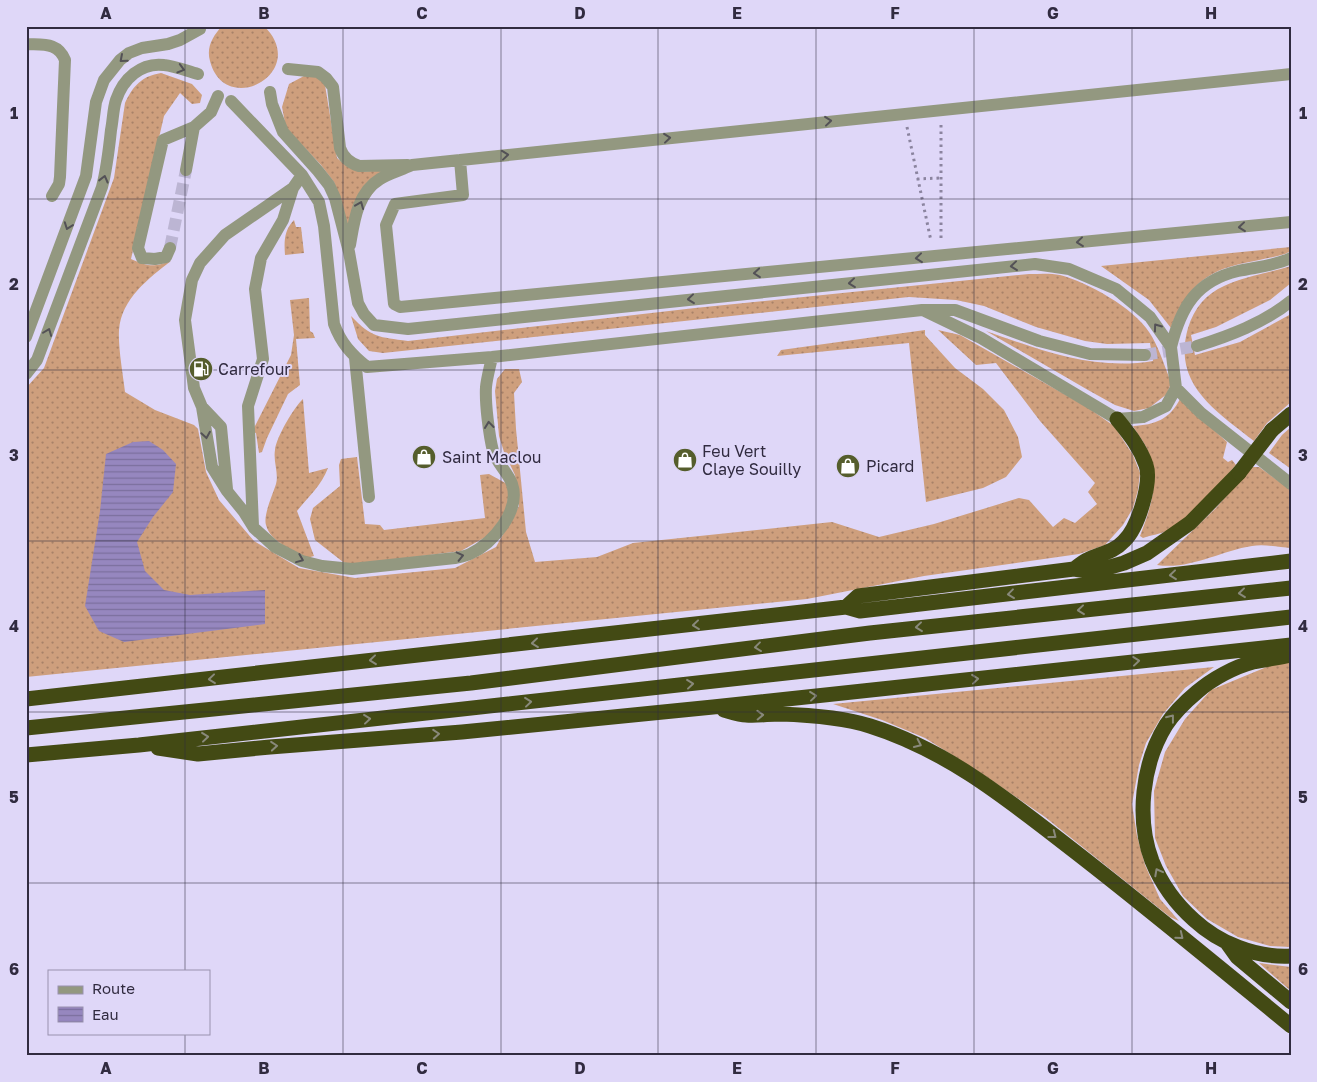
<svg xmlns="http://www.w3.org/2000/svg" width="1317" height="1082" font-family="'Golos Text',sans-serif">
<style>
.grass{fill:url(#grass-dots)}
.water{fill:url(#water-rules)}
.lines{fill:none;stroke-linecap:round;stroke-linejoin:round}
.minor-tunnel{stroke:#bcb5d3;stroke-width:12;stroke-dasharray:12 6;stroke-linecap:butt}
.path{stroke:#8b849f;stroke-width:3;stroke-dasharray:2.5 4;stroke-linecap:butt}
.minor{stroke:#939880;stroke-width:12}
.highway{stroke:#434a14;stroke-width:15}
.highway-bridge{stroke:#434a14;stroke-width:15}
.oneway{stroke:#535156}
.oneway2{stroke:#89897b}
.grid{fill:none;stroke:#312b40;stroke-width:1;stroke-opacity:0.55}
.labels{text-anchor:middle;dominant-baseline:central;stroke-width:4;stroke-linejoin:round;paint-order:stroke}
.poi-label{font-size:16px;fill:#312b40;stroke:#dfd7f8;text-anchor:start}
.neatline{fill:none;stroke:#312b40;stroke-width:2}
.grid-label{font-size:16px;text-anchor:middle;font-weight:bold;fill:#312b40}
</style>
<defs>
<pattern id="grass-dots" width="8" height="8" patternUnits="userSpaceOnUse" patternTransform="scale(1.25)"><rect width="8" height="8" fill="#ce9f7d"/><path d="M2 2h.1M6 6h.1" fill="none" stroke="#a88268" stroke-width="1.8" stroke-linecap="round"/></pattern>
<pattern id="water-rules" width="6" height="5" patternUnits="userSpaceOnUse" patternTransform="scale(1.25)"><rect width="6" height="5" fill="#9687bf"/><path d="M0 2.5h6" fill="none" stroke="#7b6f9d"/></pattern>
</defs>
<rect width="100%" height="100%" fill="#dfd7f8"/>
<path class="grass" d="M222 26H264C311 72 225 119 210 61 206 47 213 36 222 26Z
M161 73 192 84 202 95 200 103 192 104 180 93 164 116 131 259C149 267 154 267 171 261 149 278 121 299 119 330 118 348 123 374 125 392L155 410 194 425 198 429 206 472 219 500 254 541 299 568 355 578 455 568 496 547 519 506 515 475 504 452 499 436 495 391 497 379 505 369H519L522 382 514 393 516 429 526 532 535 562 597 557 633 543 832 522 879 537 934 524 1019 498 1029 500 1053 527 1064 518 1075 523 1097 504 1088 492 1095 483 1040 421 996 363 976 365 938 330 960 335 1087 407 1114 426 1133 455 1140 473 1138 490 1133 508 1123 525 1105 545 1079 554 924 576 807 599 26 677V388L44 368 114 178 125 103C133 86 142 76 161 73Z
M304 76 318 77 325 85 337 158C357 176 367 172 391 168L348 227 334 182 321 165 286 128 282 107 289 84Z
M294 220 296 227H301L304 253 285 255C284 242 284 230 294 220Z
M1291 247V251L1285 254C1246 265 1209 262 1185 300 1179 310 1174 317 1171 328L1149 300 1101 266Z
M1291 266V283L1270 300 1216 327 1191 335 1195 355 1240 342 1291 314V402L1267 423 1254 441C1215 410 1172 384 1188 328 1194 308 1206 294 1224 286 1245 276 1269 273 1291 266Z
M1029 274C1039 274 1050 273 1060 275 1087 282 1134 308 1149 332 1158 345 1163 362 1169 377L1171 383 1167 394 1149 408 1134 411 1115 405 1088 390 986 331C1040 350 1094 371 1153 361L1150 343 1107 344 1085 341 1036 327 984 306 956 300 909 297 383 353 369 351 358 339 351 316C372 338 379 337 408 341L695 308Z
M309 298 310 331 313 333 315 338 296 339 300 385 288 394 267 438 262 452 259 453 256 433 252 432 291 355 294 335 290 300Z
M925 330V335L955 368 983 389 1004 410 1018 437 1022 457 1006 477 983 488 926 502 909 343 777 356 781 350Z
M303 399 309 473 328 468C321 486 309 496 297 511L314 556 307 558C292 549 271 543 266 525 263 515 273 494 276 484 279 474 273 461 275 450 276 438 294 407 303 399Z
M1180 399 1227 442 1223 458 1228 462 1232 460 1236 465C1216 488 1196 515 1169 530 1161 534 1151 535 1143 538L1140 536C1151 507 1161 479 1147 449 1144 441 1137 434 1133 426 1155 425 1170 419 1180 399Z
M1291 427V469L1269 453 1282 435Z
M357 457 365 524 380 525 384 530 485 518 480 475 489 474 509 485 507 510 489 535 461 551 351 565 343 562 315 540 310 519 313 508 340 486 339 465 341 459Z
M1252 467H1259L1291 490V548C1279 547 1264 544 1252 546 1220 551 1190 570 1157 565L1215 509Z
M1291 662V947L1270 946 1238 937 1207 919 1183 896 1166 866 1155 838 1154 791 1165 752 1185 719 1211 690 1269 666Z
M1214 667 1185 688 1163 714 1146 743 1139 765 1132 804 1137 836 1145 865 1160 899 1179 921 1170 917 1045 817 981 773 925 738 882 720 833 704Z
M1259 963 1291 967V991Z"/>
<path class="water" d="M149 441 163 450 176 464 173 492 153 517 137 542 145 571 164 590 190 595 265 590V624L124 642 99 631 85 606 100 511 106 454 133 442Z"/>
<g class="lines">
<path class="minor-tunnel" d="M170 248 186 170
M1145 355 1197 346"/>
<path class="path" d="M941 125V241
M907 127 931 241
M917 179 940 178"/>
<path class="minor" d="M26 44C43 45 58 42 65 60L60 177 59 184 52 196
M288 69 318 72 326 78 333 87 340 148C343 157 350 163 359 166L408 165
M270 92 272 104 283 132 318 171 329 185 335 198 349 252 358 303 364 314 374 325 408 329 1035 264 1069 269 1116 289 1150 317 1171 347 1176 388 1201 413 1291 484
M231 101 302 175 319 202 324 226 334 324C341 343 351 354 367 367L492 357 922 310H955L1039 341 1090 354 1145 355
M460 160 463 195 395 204 386 225 394 304 400 307 1291 222
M186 170 194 127
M302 175 293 188 225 235 200 263 192 280 185 320 194 388 202 407 212 467 227 491 244 512 254 528 275 547 302 561 322 566 352 569 455 558C460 557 466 556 470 554 493 543 521 511 512 484 508 472 497 464 493 451 489 435 485 403 486 387 487 377 490 367 492 357
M350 245C354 222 357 193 380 179 390 173 402 170 412 165L1291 74
M170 248 166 257 155 259 142 258 138 248 163 140 194 127 211 112 218 96
M925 311 981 338 1117 419 1143 417 1166 406 1176 388
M26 337 86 176 96 102 104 80 120 60 129 53 142 48 168 44 180 40 200 29
M1197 346C1229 336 1264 323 1291 301
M1171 347C1181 307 1196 281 1238 271 1256 267 1275 266 1291 258
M355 358 369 497
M26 374 37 360 102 187C107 168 109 149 111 130 113 120 113 109 116 100 123 79 141 62 164 65 175 66 187 71 198 74
M202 407 221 427 227 489
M253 526 248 406 263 359 255 289 261 258 283 220 293 188"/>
<path class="highway" d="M1272 430 1291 414
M1074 569C1078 566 1083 562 1087 560 1100 553 1113 553 1124 541 1138 528 1152 482 1146 465 1140 447 1129 434 1117 419
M846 607 858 596 1074 569 1093 572 1124 563 1147 553 1190 523 1239 473
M1291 655C1279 658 1266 659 1253 662 1234 667 1212 679 1197 692 1185 702 1174 713 1166 725 1142 764 1136 819 1152 861 1161 883 1176 904 1194 920 1219 943 1255 958 1291 956
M26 699 846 607 860 611 1291 561
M724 710C731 712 739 715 746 715 757 716 769 714 780 714 809 715 842 717 870 726 950 751 1013 804 1078 854 1150 910 1220 968 1291 1026
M26 728 471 683 870 633 1291 588
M158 748 198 754 270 747 462 732 713 707 1291 645
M26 755 139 745 1291 617
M1227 943 1237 957 1291 1002"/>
<path class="highway-bridge" d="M1239 473 1272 430"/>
</g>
<defs><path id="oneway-chevron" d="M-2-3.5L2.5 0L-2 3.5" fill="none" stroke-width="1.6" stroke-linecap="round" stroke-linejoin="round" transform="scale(1.25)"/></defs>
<g class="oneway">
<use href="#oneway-chevron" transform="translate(123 59) rotate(139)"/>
<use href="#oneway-chevron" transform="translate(181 69) rotate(16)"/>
<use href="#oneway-chevron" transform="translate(828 121) rotate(-6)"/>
<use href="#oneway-chevron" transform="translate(667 138) rotate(-6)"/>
<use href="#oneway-chevron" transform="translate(505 155) rotate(-6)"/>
<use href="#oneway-chevron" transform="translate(104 179) rotate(-76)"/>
<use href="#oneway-chevron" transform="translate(360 205) rotate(-68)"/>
<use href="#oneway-chevron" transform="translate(68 226) rotate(110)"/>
<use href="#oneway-chevron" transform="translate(1242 227) rotate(174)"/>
<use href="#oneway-chevron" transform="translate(1080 242) rotate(174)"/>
<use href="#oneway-chevron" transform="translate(919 258) rotate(174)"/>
<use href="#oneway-chevron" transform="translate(1014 266) rotate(174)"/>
<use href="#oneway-chevron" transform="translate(757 273) rotate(175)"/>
<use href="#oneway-chevron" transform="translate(852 283) rotate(174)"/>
<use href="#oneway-chevron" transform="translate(691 299) rotate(174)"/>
<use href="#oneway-chevron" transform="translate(1157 327) rotate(-126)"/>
<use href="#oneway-chevron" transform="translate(48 332) rotate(-69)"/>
<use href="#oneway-chevron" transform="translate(489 425) rotate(-96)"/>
<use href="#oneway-chevron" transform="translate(206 435) rotate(81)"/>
<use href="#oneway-chevron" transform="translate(460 556) rotate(-13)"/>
<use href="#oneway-chevron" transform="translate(300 559) rotate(22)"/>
</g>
<g class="oneway2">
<use href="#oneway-chevron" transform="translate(1173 575) rotate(174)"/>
<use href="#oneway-chevron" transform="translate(1242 593) rotate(174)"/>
<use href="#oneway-chevron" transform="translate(1011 594) rotate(173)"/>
<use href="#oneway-chevron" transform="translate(1081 610) rotate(174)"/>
<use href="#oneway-chevron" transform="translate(696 625) rotate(174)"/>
<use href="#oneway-chevron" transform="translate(919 627) rotate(174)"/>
<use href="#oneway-chevron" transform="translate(535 643) rotate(174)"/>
<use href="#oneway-chevron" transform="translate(758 647) rotate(173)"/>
<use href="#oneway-chevron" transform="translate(373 660) rotate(174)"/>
<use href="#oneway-chevron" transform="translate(1136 661) rotate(-6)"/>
<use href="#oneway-chevron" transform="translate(212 679) rotate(174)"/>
<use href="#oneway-chevron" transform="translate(975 679) rotate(-6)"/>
<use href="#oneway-chevron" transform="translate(690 684) rotate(-6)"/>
<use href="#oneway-chevron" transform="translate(813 696) rotate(-6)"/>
<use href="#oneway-chevron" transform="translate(528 702) rotate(-6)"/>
<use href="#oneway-chevron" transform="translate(760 715) rotate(-2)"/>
<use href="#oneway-chevron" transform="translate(1171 718) rotate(-52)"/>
<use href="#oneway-chevron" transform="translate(367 719) rotate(-6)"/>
<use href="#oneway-chevron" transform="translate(436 734) rotate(-4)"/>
<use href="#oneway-chevron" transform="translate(205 737) rotate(-6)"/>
<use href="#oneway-chevron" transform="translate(918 744) rotate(25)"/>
<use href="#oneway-chevron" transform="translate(274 746) rotate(-5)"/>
<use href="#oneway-chevron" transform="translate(1053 835) rotate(38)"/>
<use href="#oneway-chevron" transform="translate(1158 872) rotate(-118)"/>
<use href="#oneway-chevron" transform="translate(1180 936) rotate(39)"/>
</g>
<path class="grid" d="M185 26V971M343 26V1056M501 26V1056M658 26V1056M816 26V1056M974 26V1056M1132 26V1056M26 199H1291M26 370H1291M26 541H1291M26 712H1291M26 883H1291M185 1033V1056"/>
<defs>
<g id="fuel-disc" transform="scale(1.25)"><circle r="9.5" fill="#555d2c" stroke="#dfd7f8"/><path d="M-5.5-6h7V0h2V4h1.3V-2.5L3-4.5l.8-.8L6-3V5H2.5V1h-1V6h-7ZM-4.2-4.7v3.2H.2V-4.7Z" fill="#fff"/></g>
<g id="shop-disc" transform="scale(1.25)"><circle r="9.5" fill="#555d2c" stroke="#dfd7f8"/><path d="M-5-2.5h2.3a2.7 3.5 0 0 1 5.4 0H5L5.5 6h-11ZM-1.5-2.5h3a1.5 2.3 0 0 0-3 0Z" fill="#fff"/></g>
</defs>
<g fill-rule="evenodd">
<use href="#fuel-disc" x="201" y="369"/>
<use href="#shop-disc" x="424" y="457"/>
<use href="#shop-disc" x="685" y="460"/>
<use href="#shop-disc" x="848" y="466"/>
</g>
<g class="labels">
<g class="poi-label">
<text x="218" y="369">Carrefour</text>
<text x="702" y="451">Feu Vert<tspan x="702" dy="18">Claye Souilly</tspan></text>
<text x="442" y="457">Saint Maclou</text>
<text x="866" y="466">Picard</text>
</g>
</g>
<rect width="1317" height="1082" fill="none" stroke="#dfd7f8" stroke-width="55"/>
<rect x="48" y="970" width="162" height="65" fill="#dfd7f8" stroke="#9992ae"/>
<rect x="58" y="986" width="25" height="8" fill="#939880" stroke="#9992ae"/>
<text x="92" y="994" font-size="15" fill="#312b40">Route</text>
<rect x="58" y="1007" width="25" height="15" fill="url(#water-rules)" stroke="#9992ae"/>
<text x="92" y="1020" font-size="15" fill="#312b40">Eau</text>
<rect x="28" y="28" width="1262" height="1026" class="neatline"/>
<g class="grid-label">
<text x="106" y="19">A</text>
<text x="264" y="19">B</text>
<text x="422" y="19">C</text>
<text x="580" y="19">D</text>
<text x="737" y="19">E</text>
<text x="895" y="19">F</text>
<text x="1053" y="19">G</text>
<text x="1211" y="19">H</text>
<text x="14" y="119">1</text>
<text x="1303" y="119">1</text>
<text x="14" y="290">2</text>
<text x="1303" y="290">2</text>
<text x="14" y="461">3</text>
<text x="1303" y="461">3</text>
<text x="14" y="632">4</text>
<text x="1303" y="632">4</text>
<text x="14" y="803">5</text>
<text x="1303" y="803">5</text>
<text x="14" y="975">6</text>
<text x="1303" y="975">6</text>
<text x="106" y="1074">A</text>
<text x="264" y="1074">B</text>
<text x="422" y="1074">C</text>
<text x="580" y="1074">D</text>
<text x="737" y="1074">E</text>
<text x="895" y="1074">F</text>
<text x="1053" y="1074">G</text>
<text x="1211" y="1074">H</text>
</g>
</svg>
